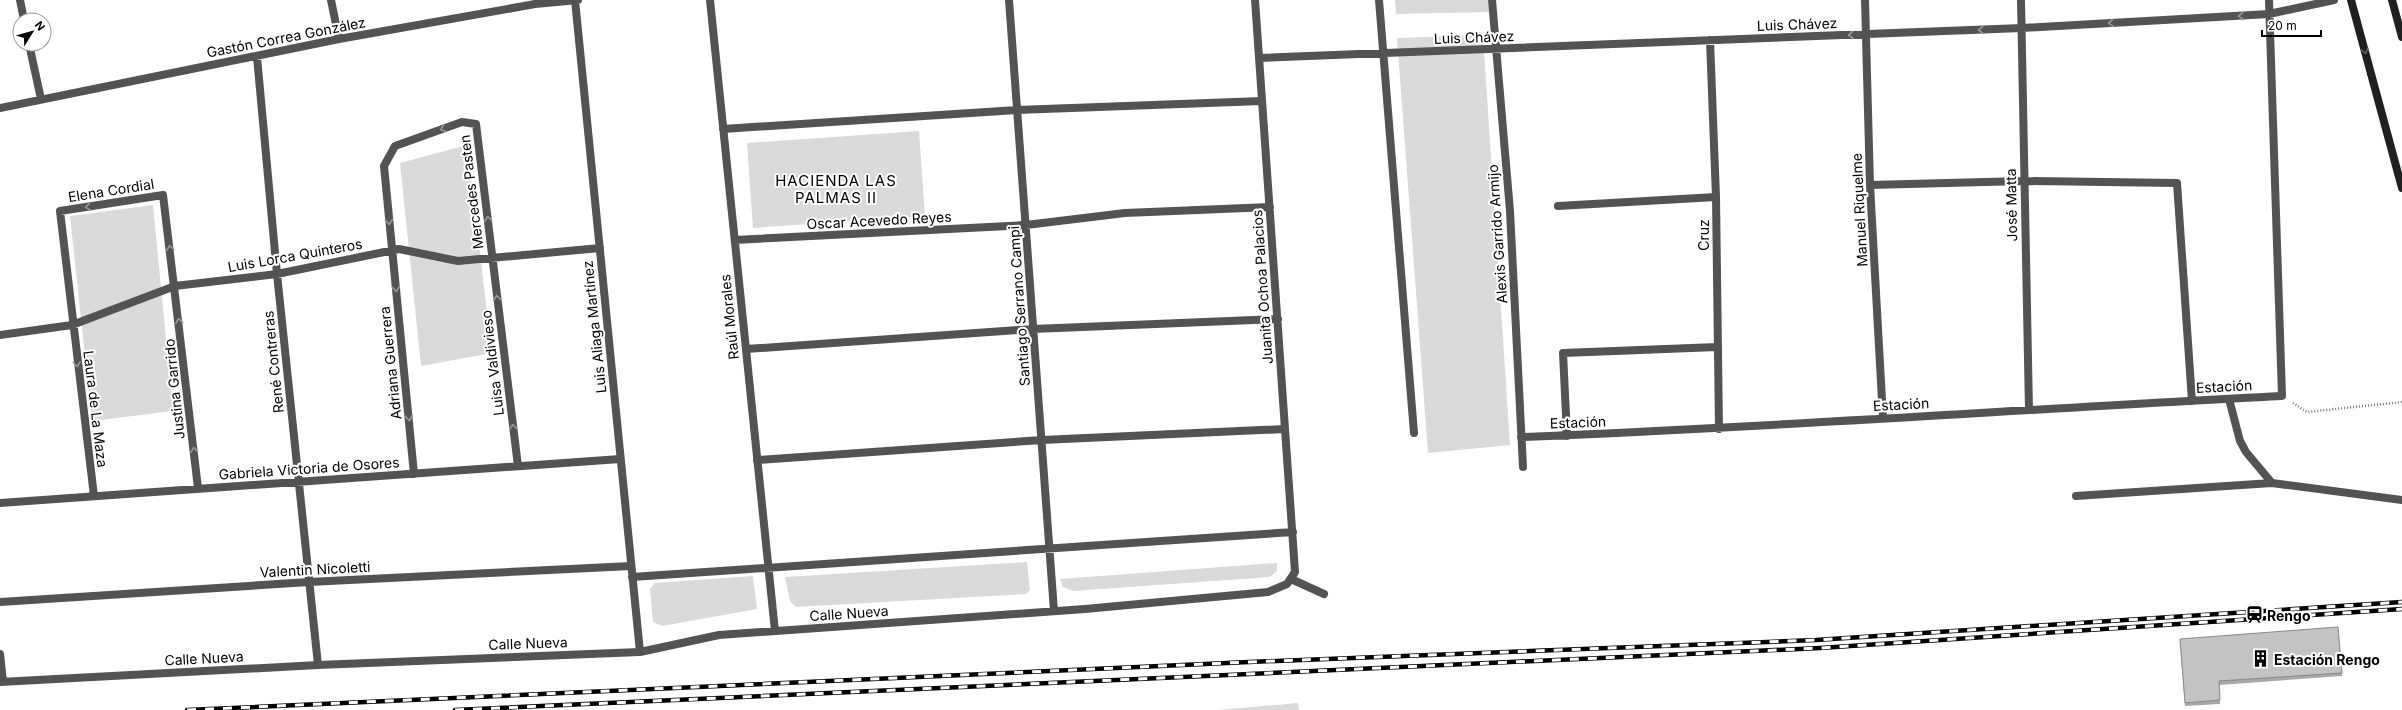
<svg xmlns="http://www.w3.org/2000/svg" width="2402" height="710" font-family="Inter,sans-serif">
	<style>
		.green { fill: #dadada }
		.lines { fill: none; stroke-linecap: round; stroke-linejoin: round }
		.path { stroke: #757575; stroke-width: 2.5; stroke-dasharray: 1 2; stroke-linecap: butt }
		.lane { stroke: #535353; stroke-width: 8 }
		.street { stroke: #535353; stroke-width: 8 }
		.secondary { stroke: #202020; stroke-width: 8 }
		.rail-casing { stroke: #000; stroke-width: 4.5 }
		.rail { stroke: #fff; stroke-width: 3; stroke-dasharray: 9; stroke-linecap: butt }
		.wall { fill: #a8a8a8 }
		.building { fill: #c3c3c3; stroke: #888 }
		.oneway { stroke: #989898 }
		.oneway2 { stroke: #636363 }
		.labels { text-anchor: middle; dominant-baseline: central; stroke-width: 4; stroke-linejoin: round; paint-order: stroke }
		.street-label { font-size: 14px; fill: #000; stroke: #fff }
		.poi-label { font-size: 14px; font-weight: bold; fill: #000; stroke: #fff; text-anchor: start }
		.neighbourhood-label { font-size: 15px; letter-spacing: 1px; fill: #000; stroke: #fff }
	</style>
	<rect width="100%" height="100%" fill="#fff"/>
	<path class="green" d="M1395,0h93l1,12 -93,2z
		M1483,35l27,410 -82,8 -31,-415z
		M919,131l6,85 -172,12 -6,-85z
		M467,145l25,208 -71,13 -21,-203z
		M153,205l20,206 -81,10 -22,-205z
		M1027,562l3,28 -4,4 -230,13 -6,-6 -5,-24z
		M1277,563v8l-7,6 -197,14 -10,-4 -3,-8z
		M753,576l4,33 -95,17 -9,-4 -3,-33 5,-6z
		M1298,703l1,7h-81z"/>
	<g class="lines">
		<path class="path" d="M2293,403l14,9 95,-10"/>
		<path class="lane" d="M2229,399l11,42 6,11 26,31
			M2076,496l196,-13 130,17"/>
		<path class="street" d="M20,0l4,20
			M331,0l8,39
			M575,0l65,652
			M710,0l65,631
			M1009,0l45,611
			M1379,0l35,433
			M1492,0l18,211 13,256
			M1865,0l5,185 13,233
			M2021,0l8,410
			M1710,40l6,157 3,232
			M29,44l12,55
			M257,57l20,217 41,391
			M1260,58l762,-30 247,-14 65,-14
			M0,108l339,-69 196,-35 43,-4
			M723,129l294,-19 245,-9
			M1870,185l154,-4 153,2 15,218
			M1558,206l158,-9
			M735,240l291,-15 99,-12 145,-6
			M0,335l72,-10 103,-39 102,-12 122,-25 59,12 142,-13
			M746,349l287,-20 245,-10
			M1567,436l-4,-83 154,-6
			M1521,437c254,-10 507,-28 761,-41l-13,-396
			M757,460l285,-20 243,-11
			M414,474l-30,-308 11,-20 67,-24 14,2 42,342
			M94,496l-34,-285 103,-16 35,293
			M0,503l620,-44
			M632,577l661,-45
			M1291,579l33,15
			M0,602l309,-20 322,-16
			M0,654l3,28
			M0,682l318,-17 322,-13 79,-17 366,-26 183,-17 19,-8 8,-12 -40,-572"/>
		<path class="secondary" d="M2351,0l51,188
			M2392,0l10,37"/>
		<defs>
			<path id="rail" d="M187,710l1062,-48 567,-22 586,-38
				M455,710l1365,-62 582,-39"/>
		</defs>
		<use href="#rail" class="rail-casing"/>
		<use href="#rail" class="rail"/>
	</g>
	<path class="wall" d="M2180,642l162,31v3l-123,9 1,19 -35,2z"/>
	<path class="building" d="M2338,627l4,46 -123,8 1,19 -35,3 -5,-64z"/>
	<defs><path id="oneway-chevron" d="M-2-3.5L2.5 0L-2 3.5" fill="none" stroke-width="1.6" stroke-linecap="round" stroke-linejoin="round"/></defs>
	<g class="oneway">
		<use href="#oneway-chevron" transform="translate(2241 16) rotate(177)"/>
		<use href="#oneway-chevron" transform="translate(2111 23) rotate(177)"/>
		<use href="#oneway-chevron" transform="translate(1981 30) rotate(178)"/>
		<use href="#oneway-chevron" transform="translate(1851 35) rotate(178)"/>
		<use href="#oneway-chevron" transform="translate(443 129) rotate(160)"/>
		<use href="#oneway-chevron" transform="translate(88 207) rotate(171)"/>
		<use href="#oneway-chevron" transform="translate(488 219) rotate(-97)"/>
		<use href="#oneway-chevron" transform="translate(389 222) rotate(84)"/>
		<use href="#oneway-chevron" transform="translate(170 248) rotate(-97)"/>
		<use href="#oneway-chevron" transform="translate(396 289) rotate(84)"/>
		<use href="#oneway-chevron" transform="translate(497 298) rotate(-97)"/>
		<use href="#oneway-chevron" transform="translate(179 321) rotate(-96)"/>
		<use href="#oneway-chevron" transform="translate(77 364) rotate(83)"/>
		<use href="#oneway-chevron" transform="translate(409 418) rotate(84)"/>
		<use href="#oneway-chevron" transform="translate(513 427) rotate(-97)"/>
		<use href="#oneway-chevron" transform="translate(194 450) rotate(-96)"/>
	</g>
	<use class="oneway2" href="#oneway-chevron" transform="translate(2365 51) rotate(75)"/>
	<defs>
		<symbol id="station-bare" viewBox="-9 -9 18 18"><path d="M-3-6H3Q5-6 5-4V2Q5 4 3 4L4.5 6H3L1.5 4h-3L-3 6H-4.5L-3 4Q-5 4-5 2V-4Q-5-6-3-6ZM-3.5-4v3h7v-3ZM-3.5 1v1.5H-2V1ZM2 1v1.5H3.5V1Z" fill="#000" stroke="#fff" stroke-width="2.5" paint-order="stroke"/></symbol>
		<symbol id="building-bare" viewBox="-9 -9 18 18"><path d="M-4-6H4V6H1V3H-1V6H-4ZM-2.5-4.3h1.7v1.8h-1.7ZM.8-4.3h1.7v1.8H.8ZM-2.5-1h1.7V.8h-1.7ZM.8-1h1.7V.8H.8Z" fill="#000" stroke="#fff" stroke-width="2.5" paint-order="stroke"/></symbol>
	</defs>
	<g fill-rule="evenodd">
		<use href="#station-bare" x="2242" y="602" width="25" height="25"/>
		<use href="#building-bare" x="2248" y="646" width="25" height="25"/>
	</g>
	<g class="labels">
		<g class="street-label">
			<text transform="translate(1797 24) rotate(-2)">Luis Chávez</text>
			<text transform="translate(286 37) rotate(-11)">Gastón Correa González</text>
			<text transform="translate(1474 37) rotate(-2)">Luis Chávez</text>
			<text transform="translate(111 190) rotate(-9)">Elena Cordial</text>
			<text transform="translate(471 192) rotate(-97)">Mercedes Pasten</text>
			<text transform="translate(2011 205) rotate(-91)">José Matta</text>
			<text transform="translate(1859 210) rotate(-93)">Manuel Riquelme</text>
			<text transform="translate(879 220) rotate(-3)">Oscar Acevedo Reyes</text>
			<text transform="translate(1497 234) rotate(-94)">Alexis Garrido Armijo</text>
			<text transform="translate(1703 235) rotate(-90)">Cruz</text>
			<text transform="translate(295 255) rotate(-10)">Luis Lorca Quinteros</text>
			<text transform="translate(1262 287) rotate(-94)">Juanita Ochoa Palacios</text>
			<text transform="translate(1019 306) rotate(-94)">Santiago Serrano Campi</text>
			<text transform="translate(729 317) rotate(-96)">Raúl Morales</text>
			<text transform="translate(594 327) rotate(-96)">Luis Aliaga Martínez</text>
			<text transform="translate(273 362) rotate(-96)">René Contreras</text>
			<text transform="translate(390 363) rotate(-96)">Adriana Guerrera</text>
			<text transform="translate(492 363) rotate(-97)">Luisa Valdivieso</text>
			<text transform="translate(2224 386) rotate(-3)">Estación</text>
			<text transform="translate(174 389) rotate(-96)">Justina Garrido</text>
			<text transform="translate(1901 404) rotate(-3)">Estación</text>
			<text transform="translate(96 409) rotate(83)">Laura de La Maza</text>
			<text transform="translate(1578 422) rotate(-2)">Estación</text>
			<text transform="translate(309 468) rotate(-4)">Gabriela Victoria de Osores</text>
			<text transform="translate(315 569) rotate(-3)">Valentin Nicoletti</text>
			<text transform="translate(849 613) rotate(-4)">Calle Nueva</text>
			<text transform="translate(528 643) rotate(-2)">Calle Nueva</text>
			<text transform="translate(204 658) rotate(-3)">Calle Nueva</text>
		</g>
		<g class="poi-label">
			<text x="2267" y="615">Rengo</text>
			<text x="2274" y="659">Estación Rengo</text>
		</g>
		<g class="neighbourhood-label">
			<text x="836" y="180">HACIENDA LAS<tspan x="836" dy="17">PALMAS II</tspan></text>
		</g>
	</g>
	<g transform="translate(32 32) rotate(53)"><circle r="19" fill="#ffffff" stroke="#999999"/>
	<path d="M0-3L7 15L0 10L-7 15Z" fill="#000000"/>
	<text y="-6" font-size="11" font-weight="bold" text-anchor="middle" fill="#000000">N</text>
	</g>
	<path d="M2262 30v6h59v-6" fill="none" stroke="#000000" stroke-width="2"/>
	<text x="2268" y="30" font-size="12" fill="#000000" stroke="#ffffff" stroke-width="3" paint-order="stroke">20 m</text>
</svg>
